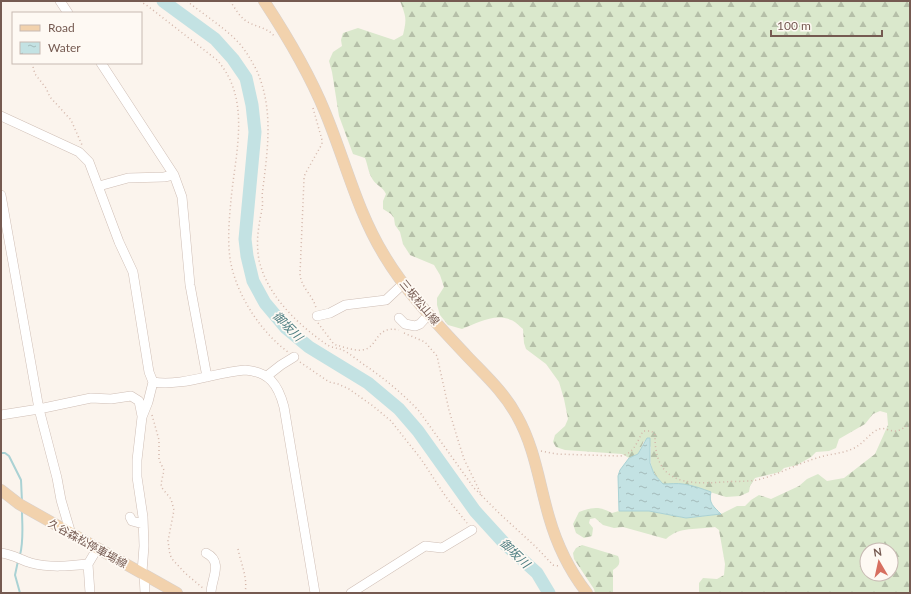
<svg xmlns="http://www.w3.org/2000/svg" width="911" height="594" font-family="Lato,'Noto Sans JP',sans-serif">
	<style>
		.forest { fill: url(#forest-firs); fill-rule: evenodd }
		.water { fill: url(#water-ripples); stroke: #aad2d4 }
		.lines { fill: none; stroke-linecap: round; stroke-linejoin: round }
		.stream { stroke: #aad2d4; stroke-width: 2 }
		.river { stroke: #c3e2e3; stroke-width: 13 }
		.minor-casing { stroke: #cfbeb5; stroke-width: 10 }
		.major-casing { stroke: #d8d1ce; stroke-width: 12 }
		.path { stroke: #d3b6aa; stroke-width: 1.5; stroke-dasharray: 1 3; stroke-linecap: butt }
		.minor { stroke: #fff; stroke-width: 9 }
		.major { stroke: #f2d2ad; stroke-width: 11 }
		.labels { text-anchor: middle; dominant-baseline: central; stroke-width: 3.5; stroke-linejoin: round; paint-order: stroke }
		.street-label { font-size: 11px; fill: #755a51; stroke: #fef9f3 }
		.water-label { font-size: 12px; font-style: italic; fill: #497b7f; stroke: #fef9f3 }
	</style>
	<defs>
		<pattern id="forest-firs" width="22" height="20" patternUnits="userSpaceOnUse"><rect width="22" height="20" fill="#dae8cc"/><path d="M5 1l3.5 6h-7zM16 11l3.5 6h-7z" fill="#b5bfa8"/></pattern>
		<pattern id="water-ripples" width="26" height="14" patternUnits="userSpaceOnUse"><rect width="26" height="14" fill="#c3e2e3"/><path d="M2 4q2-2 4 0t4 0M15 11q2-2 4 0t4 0" fill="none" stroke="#a3baba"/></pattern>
	</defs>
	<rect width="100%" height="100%" fill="#fbf4ed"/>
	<path class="forest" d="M400,1h510v592h-211v-10l4,-5 14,1 7,-4 1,-11 -6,-34 -4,-3c-18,3 -35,-1 -49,12l-43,-12 -9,1 -11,-3 -8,-7 -5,1 -1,4 4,5 -1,8 -8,2 -8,-5 -3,-9 6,-12c14,-5 20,-6 33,1l7,-2h30l37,7 35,-4 16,-8h8l6,-6 8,-5 12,4 28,-13 8,-7 11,-5 9,7 17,-3 31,-24 13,-29 -1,-12 -7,-2 -7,3 -8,10 -26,15 -3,9 -7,3 -13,1 -5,5 -14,8 -13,3 -4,4 -25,6 -5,8 -1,6 -9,4 -14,1 -42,-13h-21c-13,-14 -13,-18 -12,-37l-7,-6 -6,13 -9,4 -7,-4 -57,-4 -9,-3 -3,-5 2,-7 10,-9 3,-7 -4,-20 -5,-17 -13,-18 -20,-15 -2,-6 -1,-14c-4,-3 -8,-8 -12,-9 -17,-7 -33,3 -49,9l-14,-4 -8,-10 -3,-10v-7l7,-11 -4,-12 -6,-10 -24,-10 -7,-11 -3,-12 -5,-7 -1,-7 -3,-4 -8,-5v-8l3,-7c-4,-8 -9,-8 -13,-14 -5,-7 -5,-15 -8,-22l-12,-4 -14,-38 -7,-44 -3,-11 4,-9 9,-6 -1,-6 2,-7 15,-5 36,12 9,-5c4,-17 3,-18 -3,-34zM867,550h24v24h-24z
		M582,545l36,11c3,7 1,10 -5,14v23h-18l-1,-4 -20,-30 -1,-6 3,-5z"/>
	<path class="water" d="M647,438h3v25l4,11 9,10c7,0 14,-1 20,0 9,1 20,5 28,8 -3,11 3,15 10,22l-35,4 -37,-7h-30l-1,-35 2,-6 9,-12 9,-4z"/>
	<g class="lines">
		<path class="stream" d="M1,453h4l4,3 12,24 1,22
			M20,555c4,-15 2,-30 2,-45
			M18,561l-3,14 5,18"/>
		<path class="river" d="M163,1l52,38 18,20 13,19 6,27 3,27 -10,107 2,17 6,25 12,22 21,25 23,19 59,36 31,26 19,22 57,80 31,34 31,28 12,20"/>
		<defs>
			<path id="minor" d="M60,1l8,12
				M101,63l73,112
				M1,116l78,36 10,10 30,80 14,30 16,100 4,10 -5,20 -6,15 -5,43v17l6,40 1,29 -2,26 2,2 1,19
				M99,186l29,-8 36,-1 10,-2 8,22 8,88 17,92
				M1,195l38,214 18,69 4,22 10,34
				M317,316l13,-3 15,-8 41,-5 18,-17
				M399,318l6,6 10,2 5,-2 9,-10
				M267,376l14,-11 13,-8
				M153,382c28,5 63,-10 92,-12 24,2 33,14 39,37l31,186
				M1,415l38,-6 52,-11 20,1 20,-3 8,5 3,15
				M130,517l2,4 11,3
				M1,553c11,1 20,7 30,10 19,5 38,3 57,1l9,-15
				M206,553c18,9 5,26 5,40
				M88,564l2,29
				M351,593l74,-47 17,2 30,-18"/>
			<path id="major" d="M264,1c23,35 45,72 61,111 20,48 32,99 59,143 22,37 53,69 83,101 18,19 37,36 50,60 18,32 22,67 32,101 8,28 20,53 38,76
				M1,490l18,14 158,89"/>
		</defs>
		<use href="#minor" class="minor-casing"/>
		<use href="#major" class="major-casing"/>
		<path class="path" d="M140,1l9,6 68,53c35,39 18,94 14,140 -2,21 -4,44 0,64 7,33 30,68 57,88
			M187,1c17,14 37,26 52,42 7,8 12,17 17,26 19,41 11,84 6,127 2,12 -2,19 -3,30 -2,11 -2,23 0,34 8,35 38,64 67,84 4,3 9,4 14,5 9,3 18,12 26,17 19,13 37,28 53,45l55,77 7,7
			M230,1c5,7 9,15 16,20 9,6 21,6 28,15
			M32,63l3,11 11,14 4,9 21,23 11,25
			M313,108l9,32v4l-17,30 -1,5 -4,95c1,14 13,21 16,34
			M318,323l15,20 3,2c8,2 18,6 26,5 17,-2 12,-25 37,-20
			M404,333l21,9 12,14 12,54 8,27 7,22 18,37 18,18 36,33 17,18 6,1
			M300,362l29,20 9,2 11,5 24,17 18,15 30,38 25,38 21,26
			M152,415l7,25v20l5,10 -3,14 1,4 9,11 3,11 -6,31 2,14 3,5 12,13 19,16
			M541,451l15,3 64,2c14,-2 17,-14 23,-25h8l4,3c-1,48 28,51 68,48 11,-1 23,0 34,-2 21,-5 39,-16 60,-22 11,-4 24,-4 35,-9 11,-4 17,-16 27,-20 6,-2 11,3 18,2 4,-1 9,-5 13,-7
			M238,549c3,15 10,29 7,44"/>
		<use href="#minor" class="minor"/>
		<use href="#major" class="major"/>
	</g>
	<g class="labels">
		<g class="street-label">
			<text transform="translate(420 302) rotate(50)">三坂松山線</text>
			<text transform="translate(88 543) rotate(29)">久谷森松停車場線</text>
		</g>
		<g class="water-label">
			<text transform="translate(288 326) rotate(45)">御坂川</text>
			<text transform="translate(515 553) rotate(44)">御坂川</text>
		</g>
	</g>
	<rect width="911" height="594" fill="none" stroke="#755a51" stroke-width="4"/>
	<rect x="12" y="12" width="130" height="52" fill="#fef9f3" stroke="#c7b9b2"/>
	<rect x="20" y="25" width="20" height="6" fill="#f2d2ad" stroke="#c7b9b2"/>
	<text x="48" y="32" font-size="12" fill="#755a51">Road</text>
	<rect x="20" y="42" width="20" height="12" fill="url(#water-ripples)" stroke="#c7b9b2"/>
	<text x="48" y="52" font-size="12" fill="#755a51">Water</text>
	<g transform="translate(879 562) rotate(351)"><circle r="19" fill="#fef9f3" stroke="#c7b9b2"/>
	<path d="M0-3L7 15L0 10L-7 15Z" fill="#d76f60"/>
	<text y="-6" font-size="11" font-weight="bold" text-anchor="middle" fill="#755a51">N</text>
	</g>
	<path d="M771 30v6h111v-6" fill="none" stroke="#755a51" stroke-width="2"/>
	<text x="777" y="30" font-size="12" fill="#755a51" stroke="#fef9f3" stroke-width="3" paint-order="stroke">100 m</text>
</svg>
